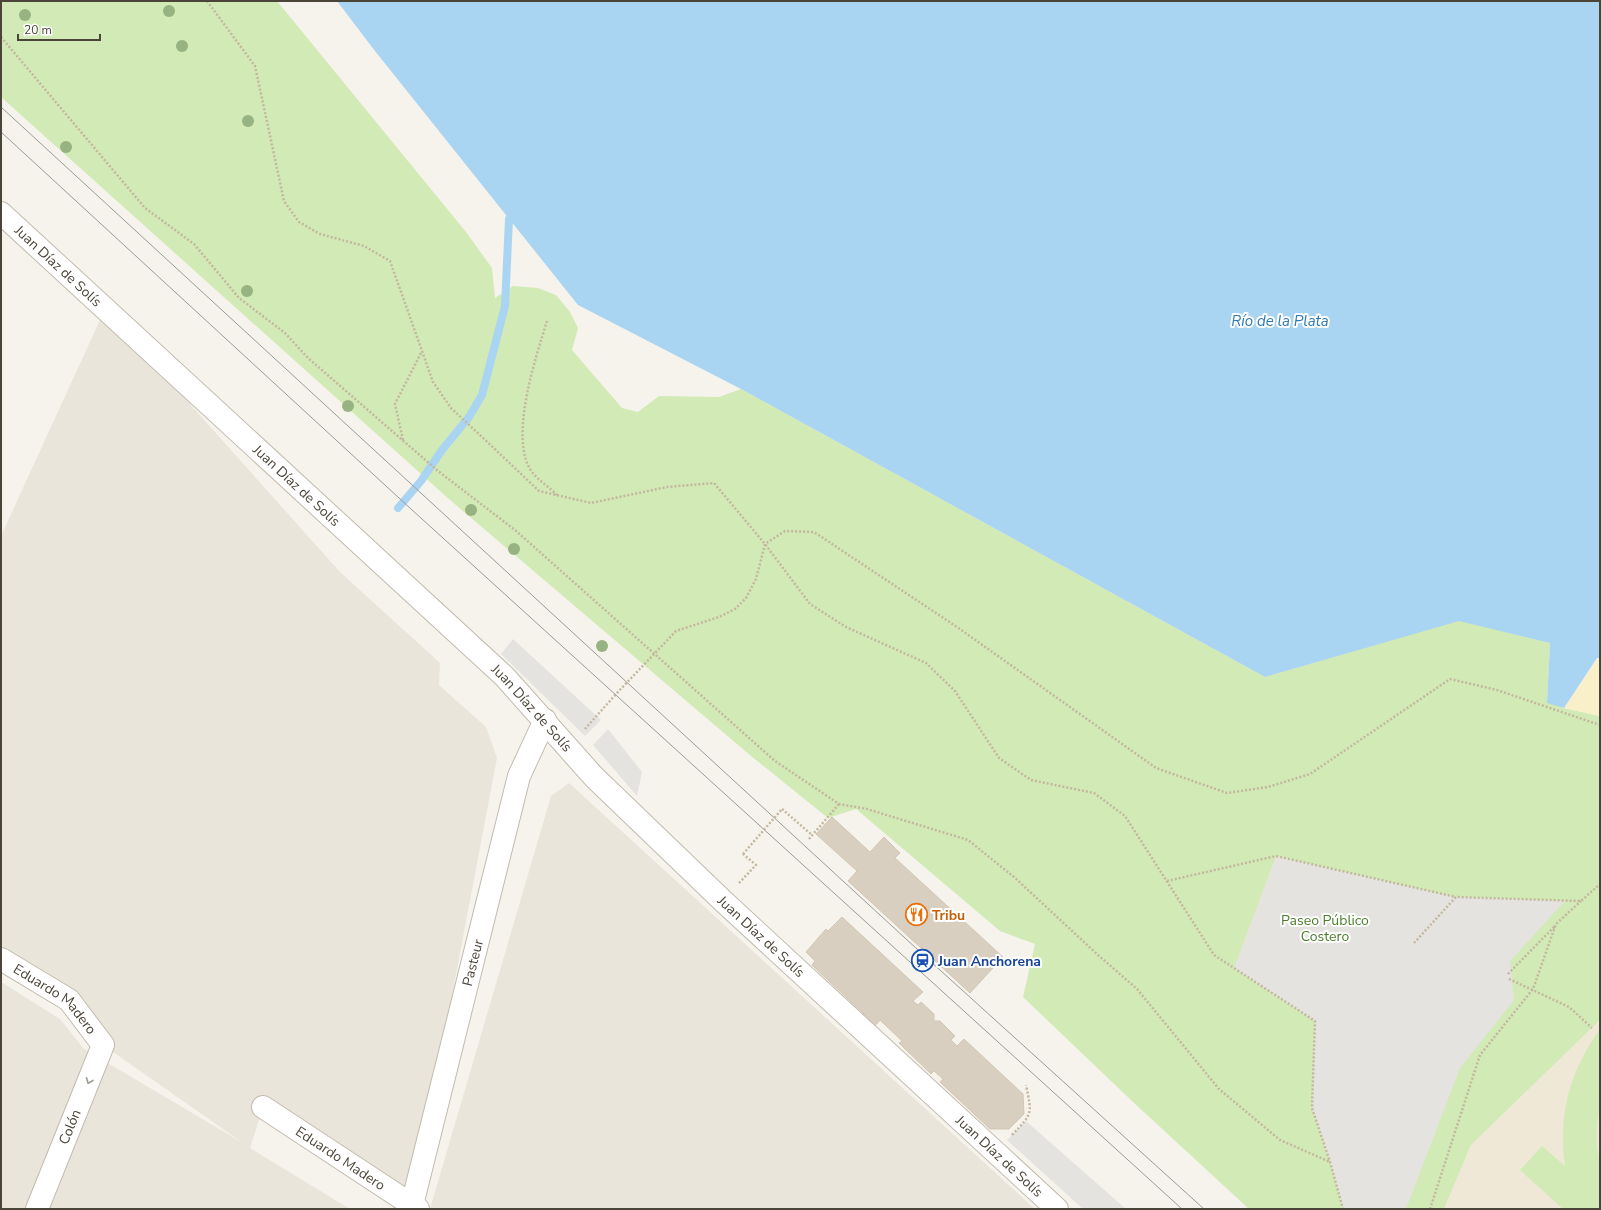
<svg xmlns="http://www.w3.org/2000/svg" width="1601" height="1210" font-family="'Nunito Sans',sans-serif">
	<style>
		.residential { fill: #eae5da }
		.education { fill: #efe8d6 }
		.green { fill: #d2eab5 }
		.sand { fill: #f9efc9 }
		.parking { fill: #e5e3e0 }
		.water { fill: #a9d4f2 }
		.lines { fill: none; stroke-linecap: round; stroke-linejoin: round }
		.stream { stroke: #a9d4f2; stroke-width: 8 }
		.building { fill: #d8cfc1; stroke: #d3c7b4 }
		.street-casing { stroke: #c2bbae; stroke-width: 24 }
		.path { stroke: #c4b79f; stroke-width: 2.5; stroke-dasharray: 2 2; stroke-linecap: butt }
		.street { stroke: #fff; stroke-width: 22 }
		.tram { stroke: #9a9a9a; stroke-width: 1 }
		.path-bridge { stroke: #c4b79f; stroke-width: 2.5; stroke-dasharray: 2 2; stroke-linecap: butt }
		.tree { fill: #97b381 }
		.oneway { stroke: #9c9892 }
		.labels { text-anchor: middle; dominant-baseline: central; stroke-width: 4; stroke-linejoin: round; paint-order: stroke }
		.street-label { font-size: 14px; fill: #4b4439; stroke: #fff }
		.food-label { font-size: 14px; font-weight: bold; fill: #c56008; stroke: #fff; text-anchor: start }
		.park-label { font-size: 14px; fill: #4a7f2a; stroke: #fff }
		.transit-label { font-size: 14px; font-weight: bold; fill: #164399; stroke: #fff; text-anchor: start }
		.water-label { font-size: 15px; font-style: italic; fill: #2e7ab2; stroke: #fff }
	</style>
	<rect width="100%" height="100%" fill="#f6f3ec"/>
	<path class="residential" d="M105,309l235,263 100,91 -1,22 47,42 11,31 -85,448 -149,-99 -13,41 100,61h-349v-227l59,37 24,30 159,94 -140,-98 -34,-45 -68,-41v-423z
		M569,783l466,426h-605l121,-413z"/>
	<path class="education" d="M1600,1020v189h-156l27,-64z"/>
	<path class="green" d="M1,1h276l189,231 26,36 3,30 18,-12 25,2 18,7 14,17 8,16 -6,22 50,58 16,4 21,-16 60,1 22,-8 524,288 194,-57 91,23 -3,59 17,6 36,8v304l-129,125 -27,64h-195l-116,-107 -110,-105 12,-53 -35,-13 -144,-122 -28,9 -77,-62 -301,-256 -449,-403z
		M1600,1029v75l-3,21v23l3,14v47h-37l-43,-39 22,-24 23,20c-7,-52 5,-95 35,-137z"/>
	<path class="sand" d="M1598,658h2v58l-36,-8z"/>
	<path class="parking" d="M513,639l88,81 -16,16 -84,-82z
		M608,729l34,43 -5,24 -44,-51z
		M1276,856l180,41 109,4 -55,60 4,39 -54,68 -54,141h-63l-13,-47 -18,-54 3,-87 -81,-53z
		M1026,1121l100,88h-43l-76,-69z"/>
	<path class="water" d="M337,1h1263v657h-3l-33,50 -17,-5 3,-60 -91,-22 -194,56 -524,-288 -163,-84 -203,-254z"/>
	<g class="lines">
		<path class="stream" d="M398,508l23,-27 21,-31 27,-33 13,-22 23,-89 4,-87 5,-10"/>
	</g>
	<path class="building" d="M832,817l38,35 14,-15 16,16 -5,5 108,99 -33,36 -122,-112 9,-10 -41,-37z
		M842,917l81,75 -10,9 5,4 3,-3 13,12v7h6l15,15 -4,4 6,6 7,-7 59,55 1,20 -15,15h-19l-50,-47 3,-3 -9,-8 -3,3 -32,-31 3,-2 -22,-21 -8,9 -12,-11 4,-4 -52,-49 3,-4 -9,-9 20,-23 2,2z"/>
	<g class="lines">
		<defs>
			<g id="street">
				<path id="s1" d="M1,213l504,464 89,100 129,124 334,308"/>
				<path id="s2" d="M1,959l68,41 34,45 -66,164"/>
				<path id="s3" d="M263,1107l155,102"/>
				<path id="s4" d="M411,1209l108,-433 26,-56"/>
			</g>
		</defs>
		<use href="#street" class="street-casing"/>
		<path class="path" d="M207,1l48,65 29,135 15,21 21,12 44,12 26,15 43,121 18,26 30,28 58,55 52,12 76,-16 47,-4 51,61 45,60 36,23 80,36 29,28 44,67 32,22 63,13 31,23 89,139 101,66 -3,87 18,54 13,47
			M1,37l144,171 49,36 45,54 46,35 23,25 130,113 77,59 260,231 64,43 28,5 101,31 46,37 84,78 39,34 82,100 61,51 50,22
			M547,321c-11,36 -39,118 -15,151 6,8 17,15 25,23
			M403,440l-8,-36 27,-53
			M585,729l31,-35 60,-63 43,-14 16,-8 11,-11 10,-19 9,-35 20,-13 29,1 143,95 199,141 71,25 41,-6 42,-13 140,-95 47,11 103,35
			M782,809l30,26
			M809,839l30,-35
			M1167,881l109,-25 180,41
			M739,883l17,-18 -13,-11
			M1414,943l42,-46 125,4 19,-17
			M1508,974l47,-48
			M1509,979l60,28 23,21
			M1012,1135c21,-22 20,-21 14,-50
			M1430,1209l50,-154 53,-66 23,-65 25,-23"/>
		<use href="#street" class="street"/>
		<path class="tram" d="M1,107l929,854 274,248
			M1,132l410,377 771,700"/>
		<path class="path-bridge" d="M743,854l39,-45"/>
	</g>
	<g class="tree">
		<circle cx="169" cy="11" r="6"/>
		<circle cx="25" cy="15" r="6"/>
		<circle cx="182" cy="46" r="6"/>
		<circle cx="248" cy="121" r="6"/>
		<circle cx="66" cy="147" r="6"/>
		<circle cx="247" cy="291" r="6"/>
		<circle cx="348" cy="406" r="6"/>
		<circle cx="471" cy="510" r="6"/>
		<circle cx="514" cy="549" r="6"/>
		<circle cx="602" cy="646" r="6"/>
	</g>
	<defs><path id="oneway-chevron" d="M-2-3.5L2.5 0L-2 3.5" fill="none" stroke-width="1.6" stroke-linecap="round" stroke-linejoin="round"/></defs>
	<use class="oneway" href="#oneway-chevron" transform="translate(89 1081) rotate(112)"/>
	<defs>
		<symbol id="restaurant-ring" viewBox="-11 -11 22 22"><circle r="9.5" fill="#fff" stroke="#e8710a" stroke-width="1.5"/><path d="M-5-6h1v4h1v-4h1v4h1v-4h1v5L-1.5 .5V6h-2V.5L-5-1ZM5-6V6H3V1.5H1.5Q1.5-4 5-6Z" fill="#e8710a"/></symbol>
		<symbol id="station-ring" viewBox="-11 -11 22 22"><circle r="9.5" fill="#fff" stroke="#1a4fb4" stroke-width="1.5"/><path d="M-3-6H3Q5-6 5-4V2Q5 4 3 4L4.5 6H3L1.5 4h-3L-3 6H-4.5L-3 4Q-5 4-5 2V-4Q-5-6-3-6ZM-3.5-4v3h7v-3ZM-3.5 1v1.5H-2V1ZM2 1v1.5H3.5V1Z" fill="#1a4fb4"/></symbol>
	</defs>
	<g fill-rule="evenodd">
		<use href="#restaurant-ring" x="904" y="902" width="25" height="25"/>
		<use href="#station-ring" x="910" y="948" width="25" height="25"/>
	</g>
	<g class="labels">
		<g class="street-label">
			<text stroke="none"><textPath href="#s1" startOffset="78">Juan Díaz de Solís</textPath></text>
			<text stroke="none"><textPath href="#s1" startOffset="402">Juan Díaz de Solís</textPath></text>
			<text stroke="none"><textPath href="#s1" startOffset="726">Juan Díaz de Solís</textPath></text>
			<text stroke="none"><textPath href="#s1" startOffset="1050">Juan Díaz de Solís</textPath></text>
			<text stroke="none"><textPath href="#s4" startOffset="254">Pasteur</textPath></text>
			<text stroke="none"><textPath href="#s2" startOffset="68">Eduardo Madero</textPath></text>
			<text transform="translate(70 1127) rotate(-68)">Colón</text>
			<text stroke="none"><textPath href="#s1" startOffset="1374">Juan Díaz de Solís</textPath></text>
			<text stroke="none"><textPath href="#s3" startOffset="93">Eduardo Madero</textPath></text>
		</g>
		<g class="food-label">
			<text x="932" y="915">Tribu</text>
		</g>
		<g class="park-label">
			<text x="1325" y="920">Paseo Público<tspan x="1325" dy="16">Costero</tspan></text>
		</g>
		<g class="transit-label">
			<text x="938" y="961">Juan Anchorena</text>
		</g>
		<g class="water-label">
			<text x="1280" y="321">Río de la Plata</text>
		</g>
	</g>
	<rect width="1601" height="1210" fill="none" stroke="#4b4439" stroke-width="4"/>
	<path d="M18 34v6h82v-6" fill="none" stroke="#4b4439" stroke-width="2"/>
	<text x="24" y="34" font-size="12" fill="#4b4439" stroke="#ffffff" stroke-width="3" paint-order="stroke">20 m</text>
</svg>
